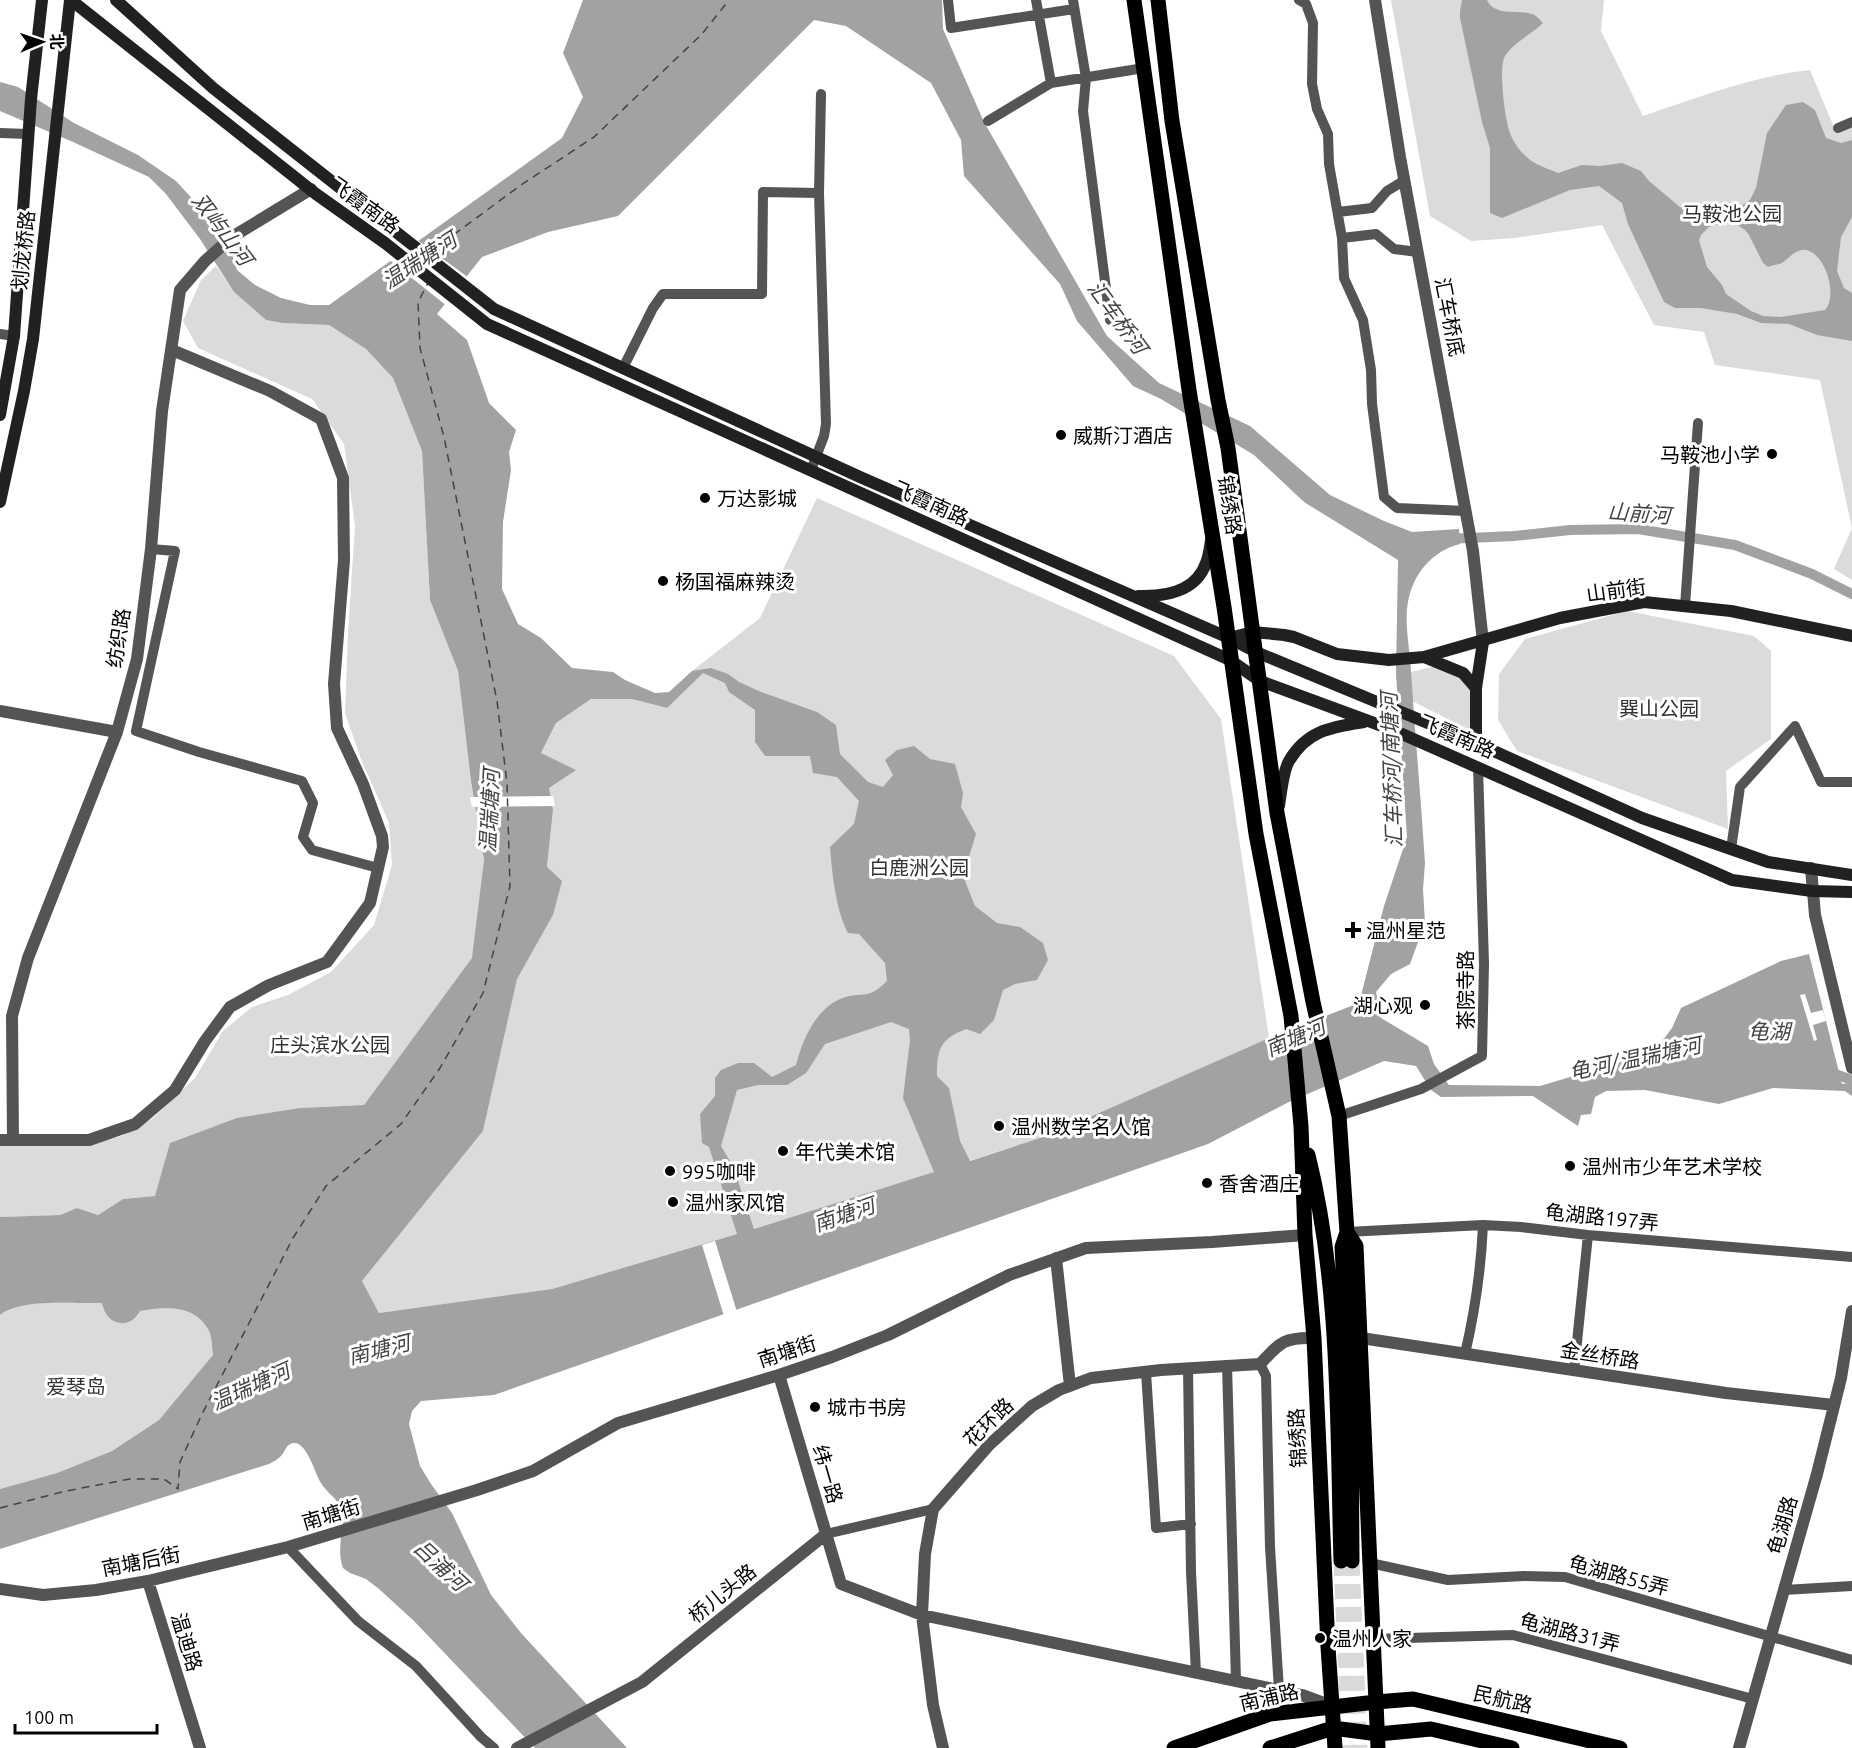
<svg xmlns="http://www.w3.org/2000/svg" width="1852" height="1748" font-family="Ubuntu,'Noto Sans SC',sans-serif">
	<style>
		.green { fill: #dbdbdb }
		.water { fill: #a2a2a2; fill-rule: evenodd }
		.pier { fill: #fff }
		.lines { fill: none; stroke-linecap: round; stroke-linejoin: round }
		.canal { stroke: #a2a2a2; stroke-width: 10 }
		.ferry { stroke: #434343; stroke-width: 1.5; stroke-dasharray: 8 6; stroke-linecap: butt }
		.primary-tunnel { stroke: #d9d9d9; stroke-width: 15; stroke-dasharray: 15 8; stroke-linecap: butt }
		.minor { stroke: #545454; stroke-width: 10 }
		.tertiary { stroke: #545454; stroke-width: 12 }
		.secondary { stroke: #212121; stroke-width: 12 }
		.primary { stroke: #000; stroke-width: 15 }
		.poi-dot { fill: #000; stroke: #fff; stroke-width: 2 }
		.labels { text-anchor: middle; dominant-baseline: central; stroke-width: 6; stroke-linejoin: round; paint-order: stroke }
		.street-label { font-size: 20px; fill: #000; stroke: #fff }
		.park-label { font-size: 20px; fill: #323232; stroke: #fff }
		.poi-label { font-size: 20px; fill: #000; stroke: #fff; text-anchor: start }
		.water-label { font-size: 21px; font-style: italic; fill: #434343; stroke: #fff }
	</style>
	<rect width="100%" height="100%" fill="#fff"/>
	<path class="green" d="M1391,0h213l-3,31 42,85c54,-18 110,-40 167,-46l26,62 16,-6v402l-32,-148 -105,-15 -11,-33 -50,-7 -52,-100 -87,13 -44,3 -41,-25z
		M216,266l18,26 32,28 16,3 47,2 37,24 27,29 29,73 8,149 28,71 13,110 13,79 -11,98 -109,147 -64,3 -145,88 -32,3 -25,16 -21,-7 -17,7 -60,2v-71l91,-2 31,-8 31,-18 42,-40 28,-47 29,-24 36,-12 43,-23 43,-47 18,-60 -3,-42 -28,-64 -16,-46 3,-80 7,-107 -11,-82 -32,-45 -114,-51 -15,-27 18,-41z
		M817,498l357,158 47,63 48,319 -220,97 -225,73 -272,81 -173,24 -17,-32 121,-150 34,-153 36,-63 -6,-48 6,-57 -12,-57 15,-30 35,-24h41l35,9 25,-37 68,-53z
		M1852,528v52l-18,-11z
		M1627,611l127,25 17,15v88l-45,32 2,58 -211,-78 -19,-31 1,-46 26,-35z
		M1440,665l31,20 2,41 -3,4 -58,-29 -1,-29z
		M103,1303v6l34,7 3,-5c25,-5 56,-6 69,20 3,7 3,17 4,25l-54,64 -47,31 -55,22 -57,16v-174c21,-17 76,-11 103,-12z"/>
	<path class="water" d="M583,0h359l1,29 41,93 123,214 52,47 91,43 80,69 54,26 28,11 47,-3 1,15c-28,7 -47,30 -52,58 -4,20 2,48 3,69 4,64 10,128 14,192l-2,26 2,34 -15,41 -19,10 -15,18 5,26 47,28 6,18 15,21 91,1 114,-34 18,-24 9,-20 100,-47 28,-7 33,130 10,-2v14l-7,-5 -72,-3 -54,16 -74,-14 -39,1 -11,6 -4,17 -10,1 -3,11 -45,-30 -92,1 -10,-7 -15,-24 -32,-5 -95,41 -81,42 -714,251 -73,6 -9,10 -3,13 11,42 11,18 21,29 39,82 30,38 106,115h-92l-121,-127 -35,-32 -13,-10 -16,-6 -7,-5c-8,-21 4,-46 -2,-60 -4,-10 -15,-16 -20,-25 -6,-9 -14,-42 -28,-40 -7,1 -8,9 -12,13 -3,3 -8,6 -12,8l-269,85v-60l57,-16 55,-22 47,-31 54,-65c-1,-7 -1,-17 -4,-24 -13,-26 -43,-25 -69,-20 -11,20 -34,14 -38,-8 -27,1 -81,-5 -102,12v-98l60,-2 17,-7 21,7 25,-16 32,-3 15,-53 67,-25 63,-10 64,-3 108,-147 12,-98 -13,-79 -13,-110 -28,-71 -8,-149 -29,-73 -27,-29 -37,-24 -47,-2 -16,-3 -32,-28 -34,-53 -34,-45 -17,-17 -76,-35 -73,-31v-29l18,5 56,36 64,32 38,26 34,37 22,36 5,16 18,15 26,13 29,7h19l233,-167 21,-41 -20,-44zM814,20l32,6 85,57 30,57 3,36 96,108 17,37 56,65 28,13 93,56 50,47 94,58 -2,114 11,163 -23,69 -25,97 -90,35 -220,97 -79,26 -10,-20 -11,-53 -12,-12c0,-27 3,-37 29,-47l14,5 14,-14 9,-30 12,-6 22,-4 11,-20 -5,-17 -23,-16 -23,-4 -22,-17 -12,-30 13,-42 -15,-27 2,-14 -8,-29 -25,-5 -16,-13 -17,4 -12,10 8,15 -10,12 -15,-5 -28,-28 -4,-29 -19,-13 -56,-20 -22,-10 -11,-8 -17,-6 -19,3 -23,21 -14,1 -30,-13 -12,-8 -41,-4 -31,-30 -23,-14 -16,-35 1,-67 8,-52 -2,-18 7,-22 -27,-27 -22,-63 -30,-26 45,-57 66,-25 70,-16zM703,673l22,10 4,9 26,18v32l10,14h45l3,17 24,4 22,24 -5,23 -24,23c2,26 6,64 18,86l11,1 26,29 2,18c-21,21 -25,9 -47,18 -25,11 -38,42 -44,66l-24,12 -18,-14h-16l-17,7 -6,8v18l-15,18 2,29 7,4 28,87 -185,55 -173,24 -17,-32 121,-150 34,-152 36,-64 9,-34 -15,-14 6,-57 -4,-22 27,-18 -35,-17 15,-30 35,-24h41l35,9zM891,1022l18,7 1,11 -7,58 31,74 -180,57 -21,-63 -12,-20 16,-56 21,-5h29l19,-12 19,-29z
		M1462,0h25c8,17 30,9 45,14 4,1 8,6 11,9 -12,12 -28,18 -38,33 -7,10 0,65 5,77 3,9 11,20 19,26 7,6 20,10 29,14l24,-8 18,1 22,-3 19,8 8,10 31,26 19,6h14l27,-6 10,-7 6,-12 11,-55 19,-28 17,-3 12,8 11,28 15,5 11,-3v77l-11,20 -4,34 7,17 8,5v48l-35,-6 -28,-11 -28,-1 -24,-9 -36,-6h-26l-11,-6 -36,-78 -6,-21 -23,-17 -29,4 -68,28 -12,-5v-65l-8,-26 -22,-104v-7zM1735,223l10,7 4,5 14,28 5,4c4,-2 10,-2 14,-4 7,-5 15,-15 24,-13 20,4 32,46 19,60l-44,7 -18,-1 -12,-5 -25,-17 -4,-9 -15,-18 -8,-27 2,-5 8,-8 6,-2z"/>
	<path class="pier" d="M416,239l53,39 -22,28 -59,-47z
		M553,796l2,10 -83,1 -2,-10z
		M1805,994l6,19 12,-3 3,11 -13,4 4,15 -3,1 -14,-46z
		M715,1241l22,71 -13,4 -22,-71z"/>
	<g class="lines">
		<path class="canal" d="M1445,539l69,-3 56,-6 68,-1 97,16 77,29 40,20
			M1827,1071l25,9"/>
		<path class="ferry" d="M441,260l15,-27 65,-48 73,-48 108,-103 27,-34
			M0,1508l66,-17 64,-12h34l14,10 2,-27 22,-48 91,-176 33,-52 75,-62 39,-56 43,-75 27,-107 -3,-103 -10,-82 -53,-264 -24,-89 -2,-46 10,-19"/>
		<path class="primary-tunnel" d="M1341,1561l8,187
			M1352,1561l8,187"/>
		<path class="minor" d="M948,0l3,28 123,-19
			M1036,0l15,83
			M1073,0l13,78 -3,33 27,209
			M1299,0l7,4 7,19 -1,61 5,25 11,25 1,30 13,74 2,40 19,42 8,50 1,34 12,93 13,11 69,3
			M988,121l63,-38 93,-15
			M1838,128l14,-6
			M0,133l28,1
			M1338,212l34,-4 15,-17 18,-11
			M1342,238l34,-4 18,15 24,3
			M0,334l14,2
			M623,368l30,-60 10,-14h99l1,-102 56,1
			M811,470l13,-34 2,-12 -7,-231 2,-99
			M151,549l24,2 -39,180 63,21 103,29 11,22 -10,34 9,13 66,18
			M1685,606l13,-183
			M1731,849l9,-62 55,-61 26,56h31
			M1339,1116l82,-27 61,-33 2,-92 -6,-197
			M1347,1232l136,-7 38,2 67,8 264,22
			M1465,1354c10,-43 16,-84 18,-129
			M1260,1364l6,12 4,171 9,143
			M1227,1365l9,316
			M1188,1368l3,204 5,101
			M1574,1371l14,-136
			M1146,1372l10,156 35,-4
			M826,1534l107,-25
			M288,1547l70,74 58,45 65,71 13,11
			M1370,1563l78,17 76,-4 41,1 287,83
			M1784,1590l68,-4
			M1373,1639l140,-4 240,64"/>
		<path class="tertiary" d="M1375,0l25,157 73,394 10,91
			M0,711l117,21
			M1811,868l4,47 37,153
			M0,1140h89l46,-16 40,-34 30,-49 25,-34 39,-22 58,-23 43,-59 13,-56 -1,-11 -19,-52 -26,-56 -3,-44 10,-124 -1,-82 -22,-59 -51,-28 -98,-41
			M13,1140l-1,-124 16,-58 89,-226 20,-73 14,-110 11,-138 18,-121 25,-29 27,-24 79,-48
			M1056,1258l14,128
			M1361,1338l365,55 108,12
			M779,1375l62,209 81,31 380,80 30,11
			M148,1581l52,167
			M0,1589l43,6 53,-5 52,-9 140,-34 189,-57 56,-19 85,-48 161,-48 53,-18 56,-22 121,-60 77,-27 126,-6 93,-7
			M517,1748l125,-66 184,-148
			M943,1748l-10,-43 -11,-90 3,-61 8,-45 56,-64 43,-39 27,-16 32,-12 70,-8 99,-6c20,-21 23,-27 54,-26
			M1739,1748l78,-274 24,-96 11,-67"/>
		<path class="secondary" d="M71,0l245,194 69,49 102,81 743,336 30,21 133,49 339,150 80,11 40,1
			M116,0l97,88 281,221 366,168 369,161 27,14 220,91 166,75 126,44 84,13
			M0,415l14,-79 17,-237 11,-99
			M0,502l24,-111 9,-52 37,-339
			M1138,596c26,1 58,-4 68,-33 3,-7 4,-16 5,-23
			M1229,638l24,-6 31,3 10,2 43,17 52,6 35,-3 136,-39 84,-16 87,9 121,25
			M1424,657l39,16 13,15
			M1476,743v-55l7,-46
			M1279,806c2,-12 4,-35 10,-45 18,-31 43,-34 75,-39"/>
		<path class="primary" d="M1134,0l55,390 35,217 32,227 35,182 10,110 4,109 9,103 14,309 7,101
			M1158,0l14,121 46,279 10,48 49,365 36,189 26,114 8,116 9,14 22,502
			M1308,1155c33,133 29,271 33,406
			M1347,1232l-5,15 9,161 1,153
			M1174,1748l96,-34 106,-12 37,-3 207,49
			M1270,1748l63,-20 45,6 53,-5 81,19"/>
	</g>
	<g class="poi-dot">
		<circle cx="1061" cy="435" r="6"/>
		<circle cx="1772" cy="454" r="6"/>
		<circle cx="705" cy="498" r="6"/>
		<circle cx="663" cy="581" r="6"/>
		<path d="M1350 921h6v6h6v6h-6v6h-6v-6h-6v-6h6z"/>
		<circle cx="1425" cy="1005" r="6"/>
		<circle cx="999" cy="1126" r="6"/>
		<circle cx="783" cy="1151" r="6"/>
		<circle cx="1570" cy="1166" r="6"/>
		<circle cx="670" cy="1171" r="6"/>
		<circle cx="1207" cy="1183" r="6"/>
		<circle cx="673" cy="1202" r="6"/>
		<circle cx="815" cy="1407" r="6"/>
		<circle cx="1320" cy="1638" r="6"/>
	</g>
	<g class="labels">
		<g class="street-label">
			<text transform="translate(365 205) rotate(36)">飞霞南路</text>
			<text transform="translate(23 250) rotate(-84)">划龙桥路</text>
			<text transform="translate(1450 317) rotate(79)">汇车桥底</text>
			<text transform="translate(931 503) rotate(24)">飞霞南路</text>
			<text transform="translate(1230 505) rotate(81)">锦绣路</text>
			<text transform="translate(1616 590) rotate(-8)">山前街</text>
			<text transform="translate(118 638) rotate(-81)">纺织路</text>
			<text transform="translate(1457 736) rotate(23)">飞霞南路</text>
			<text transform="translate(1465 990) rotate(-90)">茶院寺路</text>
			<text transform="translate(1602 1217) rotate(6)">龟湖路197弄</text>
			<text transform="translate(787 1351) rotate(-18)">南塘街</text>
			<text transform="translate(1600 1355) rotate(9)">金丝桥路</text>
			<text transform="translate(988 1422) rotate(-44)">花环路</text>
			<text transform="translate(1297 1438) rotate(-93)">锦绣路</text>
			<text transform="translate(828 1474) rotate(74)">纬一路</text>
			<text transform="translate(331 1514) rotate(-17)">南塘街</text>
			<text transform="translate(1782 1525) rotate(-74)">龟湖路</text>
			<text transform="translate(141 1561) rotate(-11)">南塘后街</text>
			<text transform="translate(1619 1575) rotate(15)">龟湖路55弄</text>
			<text transform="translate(722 1593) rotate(-39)">桥儿头路</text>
			<text transform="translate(1570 1632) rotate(14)">龟湖路31弄</text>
			<text transform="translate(187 1642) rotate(73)">温迪路</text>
			<text transform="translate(1269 1697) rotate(-13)">南浦路</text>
			<text transform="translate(1503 1699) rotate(13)">民航路</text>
		</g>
		<g class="park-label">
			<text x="1732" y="213">马鞍池公园</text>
			<text x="1659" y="708">巽山公园</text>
			<text x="919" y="867">白鹿洲公园</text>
			<text x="330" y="1044">庄头滨水公园</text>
			<text x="76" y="1386">爱琴岛</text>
		</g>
		<g class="poi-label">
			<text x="1073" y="435">威斯汀酒店</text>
			<text x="1760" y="454" text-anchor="end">马鞍池小学</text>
			<text x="717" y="498">万达影城</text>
			<text x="675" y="581">杨国福麻辣烫</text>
			<text x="1366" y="930">温州星范</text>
			<text x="1413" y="1005" text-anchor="end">湖心观</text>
			<text x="1011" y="1126">温州数学名人馆</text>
			<text x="795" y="1151">年代美术馆</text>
			<text x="1582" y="1166">温州市少年艺术学校</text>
			<text x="682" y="1171">995咖啡</text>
			<text x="1219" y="1183">香舍酒庄</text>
			<text x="685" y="1202">温州家风馆</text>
			<text x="827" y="1407">城市书房</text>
			<text x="1332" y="1638">温州人家</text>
		</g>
		<g class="water-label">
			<text transform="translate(223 229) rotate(53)">双屿山河</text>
			<text transform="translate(419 260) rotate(-33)">温瑞塘河</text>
			<text transform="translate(1118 317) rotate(54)">汇车桥河</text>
			<text transform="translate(1639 513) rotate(4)">山前河</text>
			<text transform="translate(1391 770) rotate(-92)">汇车桥河/南塘河</text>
			<text transform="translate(489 811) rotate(-87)">温瑞塘河</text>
			<text x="1769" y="1031">龟湖</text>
			<text transform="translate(1295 1037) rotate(-23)">南塘河</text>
			<text transform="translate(1635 1058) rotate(-12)">龟河/温瑞塘河</text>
			<text transform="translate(844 1214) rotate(-19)">南塘河</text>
			<text transform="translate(379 1349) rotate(-14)">南塘河</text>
			<text transform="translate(250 1386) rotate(-24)">温瑞塘河</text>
			<text transform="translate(441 1565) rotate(43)">吕浦河</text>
		</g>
	</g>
	<g transform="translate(42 42) rotate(88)" stroke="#ffffff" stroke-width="4.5" paint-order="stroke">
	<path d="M0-4.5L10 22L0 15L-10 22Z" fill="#000000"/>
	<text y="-9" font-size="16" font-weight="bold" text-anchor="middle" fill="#000000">北</text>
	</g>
	<path d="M15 1724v9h142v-9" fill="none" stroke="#000000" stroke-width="3"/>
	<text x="24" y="1724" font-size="18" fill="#000000" stroke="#ffffff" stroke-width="4.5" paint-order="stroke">100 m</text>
</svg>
